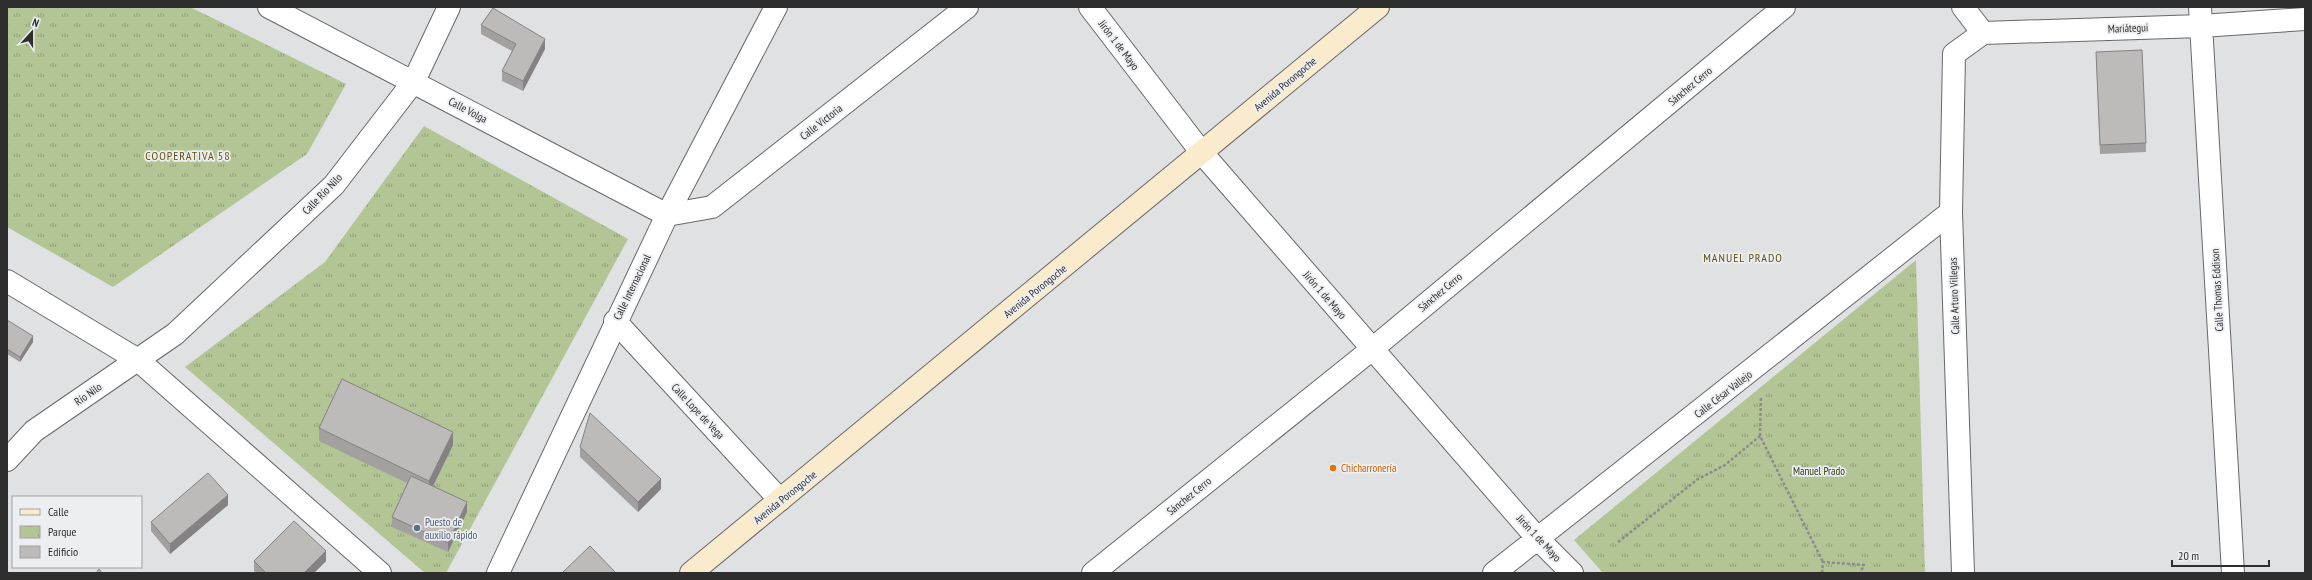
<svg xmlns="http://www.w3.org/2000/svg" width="2312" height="580" font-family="'PT Sans Narrow',sans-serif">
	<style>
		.park { fill: url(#park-tufts) }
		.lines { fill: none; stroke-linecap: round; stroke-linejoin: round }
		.minor-casing { stroke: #68686b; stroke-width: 24 }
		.secondary-casing { stroke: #68686b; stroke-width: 24 }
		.path { stroke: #8c8c8e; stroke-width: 2.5; stroke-dasharray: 3 2; stroke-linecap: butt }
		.minor { stroke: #fff; stroke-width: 22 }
		.secondary { stroke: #faebcc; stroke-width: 22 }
		.wall { fill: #a3a0a0 }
		.shaded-wall { fill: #848282 }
		.building { fill: #bdbaba; stroke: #848282 }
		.food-dot { fill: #e8710a; stroke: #edeef1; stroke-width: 1.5 }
		.service-dot { fill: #5c6f8a; stroke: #edeef1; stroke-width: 1.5 }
		.labels { text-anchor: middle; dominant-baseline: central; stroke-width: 3.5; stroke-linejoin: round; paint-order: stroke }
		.street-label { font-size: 11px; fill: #2e2e2f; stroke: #edeef1 }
		.food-label { font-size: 11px; fill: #c56008; stroke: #edeef1; text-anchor: start }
		.park-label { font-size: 11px; fill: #2e3a11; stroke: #edeef1 }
		.service-label { font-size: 11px; fill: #4e5e75; stroke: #edeef1; text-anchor: start }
		.neighbourhood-label { font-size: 12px; letter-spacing: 1px; fill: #615114; stroke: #edeef1 }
	</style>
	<defs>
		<pattern id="park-tufts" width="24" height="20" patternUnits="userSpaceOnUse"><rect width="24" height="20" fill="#b3c594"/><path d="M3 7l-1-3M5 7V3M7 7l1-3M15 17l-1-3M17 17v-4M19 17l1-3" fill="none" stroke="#92a079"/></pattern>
	</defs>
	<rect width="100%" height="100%" fill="#e0e1e3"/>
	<path class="park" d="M7,7h183l156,77 -39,70 -194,133 -106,-60z
		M424,126l204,113 -182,334h-21l-240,-206 140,-105z
		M1916,260l9,313h-322l-29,-33z"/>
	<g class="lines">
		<defs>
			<path id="minor" d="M269,7l398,208 45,-8 255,-200
				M1090,7l112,146 336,386 34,34
				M1963,7l20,26
				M2200,7l33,566
				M1983,33l218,-7 104,-7
				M7,281l131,79 242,213
				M615,321l165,179
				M7,460l27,-29 141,-97 159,-149 80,-104 35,-74
				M498,573l169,-358 109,-208
				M1093,573l278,-223 413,-343
				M1494,573l457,-361
				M1963,573l-12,-361 3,-158 29,-21"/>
			<path id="secondary" d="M691,573l687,-566"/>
		</defs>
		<use href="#minor" class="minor-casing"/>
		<use href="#secondary" class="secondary-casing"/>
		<path class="path" d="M1761,398l-1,38 63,126
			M1618,542l80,-63 27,-14 35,-29
			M1822,573l1,-11 41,3 -4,8"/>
		<use href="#minor" class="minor"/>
		<use href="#secondary" class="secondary"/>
	</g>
	<path class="wall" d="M481,25l64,24 -22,42 -21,-10v-10l10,-20 -31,-17z
		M2096,52l50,91v9l-46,2z
		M7,320l26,22 -13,20 -13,-8z
		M319,428l134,17 -20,41 34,26 -19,40 -56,-25v-10l15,-34 -88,-42z
		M580,447l81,42 -23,23 -58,-55z
		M228,505l-58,49 -19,-23v-9z
		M254,561h72l-12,12h-58l-2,-2z"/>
	<path class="shaded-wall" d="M545,39v10l-22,42v-10z
		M33,336v6l-13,20v-5z
		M453,432v13l-24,49v-13z
		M661,479v10l-23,23v-10z
		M228,495v10l-58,49v-10z
		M467,502v10l-19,40v-9z
		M326,551v10l-12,12h-10z"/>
	<path class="building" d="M493,8l52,31 -22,42 -21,-10 14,-27 -35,-19z
		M2142,50l4,93 -46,2 -4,-93z
		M7,320l26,16 -13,21 -13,-8z
		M342,379l111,53 -24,49 -110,-53z
		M590,413l71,66 -23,23 -58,-55z
		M208,473l20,22 -58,49 -19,-22z
		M411,476l56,26 -19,41 -56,-26z
		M294,521l32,30 -22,22h-38l-12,-12z
		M590,546l26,27h-51l-2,-1z
		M99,569l3,4h-6z"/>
	<circle class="food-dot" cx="1333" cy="468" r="4"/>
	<circle class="service-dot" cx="417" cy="528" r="4"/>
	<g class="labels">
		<g class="street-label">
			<text transform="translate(2128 28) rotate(-2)">Mariátegui</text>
			<text transform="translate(1119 45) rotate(53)">Jirón 1 de Mayo</text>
			<text transform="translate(1285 84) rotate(-40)">Avenida Porongoche</text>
			<text transform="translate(1690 86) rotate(-40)">Sánchez Cerro</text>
			<text transform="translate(468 110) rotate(28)">Calle Volga</text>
			<text transform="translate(821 122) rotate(-38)">Calle Victoria</text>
			<text transform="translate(322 194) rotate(-46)">Calle Río Nilo</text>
			<text transform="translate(632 287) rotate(-64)">Calle Internacional</text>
			<text transform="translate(2217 290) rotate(-93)">Calle Thomas Eddison</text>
			<text transform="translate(1035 291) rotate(-39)">Avenida Porongoche</text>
			<text transform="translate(1440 292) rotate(-40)">Sánchez Cerro</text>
			<text transform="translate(1325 295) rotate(49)">Jirón 1 de Mayo</text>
			<text transform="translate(1954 296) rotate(-92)">Calle Arturo Villegas</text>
			<text transform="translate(88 394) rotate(-35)">Río Nilo</text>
			<text transform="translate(1723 394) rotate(-38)">Calle César Vallejo</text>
			<text transform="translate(698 411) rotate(47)">Calle Lope de Vega</text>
			<text transform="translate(1189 496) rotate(-39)">Sánchez Cerro</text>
			<text transform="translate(785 497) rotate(-39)">Avenida Porongoche</text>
			<text transform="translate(1539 538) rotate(47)">Jirón 1 de Mayo</text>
		</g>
		<g class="food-label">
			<text x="1341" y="468">Chicharronería</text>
		</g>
		<g class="park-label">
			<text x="1819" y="471">Manuel Prado</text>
		</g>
		<g class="service-label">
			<text x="425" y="522">Puesto de<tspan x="425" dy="13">auxilio rápido</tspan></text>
		</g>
		<g class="neighbourhood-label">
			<text x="188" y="155">COOPERATIVA 58</text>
			<text x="1743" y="257">MANUEL PRADO</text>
		</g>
	</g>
	<rect width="2312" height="580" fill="none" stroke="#2e2e2f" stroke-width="16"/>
	<rect x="12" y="496" width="130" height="72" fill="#edeef1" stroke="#a1a1a3"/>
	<rect x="20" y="509" width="20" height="6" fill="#faebcc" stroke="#a1a1a3"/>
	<text x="48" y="516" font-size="12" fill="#2e2e2f">Calle</text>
	<rect x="20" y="526" width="20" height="12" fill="url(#park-tufts)" stroke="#a1a1a3"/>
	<text x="48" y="536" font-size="12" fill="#2e2e2f">Parque</text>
	<rect x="20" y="546" width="20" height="12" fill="#bdbaba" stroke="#a1a1a3"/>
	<text x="48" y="556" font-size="12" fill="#2e2e2f">Edificio</text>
	<g transform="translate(32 32) rotate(21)" stroke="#edeef1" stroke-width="3" paint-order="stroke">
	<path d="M0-3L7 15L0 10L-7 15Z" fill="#2e2e2f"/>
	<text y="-6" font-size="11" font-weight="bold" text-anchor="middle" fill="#2e2e2f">N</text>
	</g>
	<path d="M2172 560v6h97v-6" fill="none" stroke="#2e2e2f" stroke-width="2"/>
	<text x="2178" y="560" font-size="12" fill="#2e2e2f" stroke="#edeef1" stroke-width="3" paint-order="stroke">20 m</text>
</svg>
